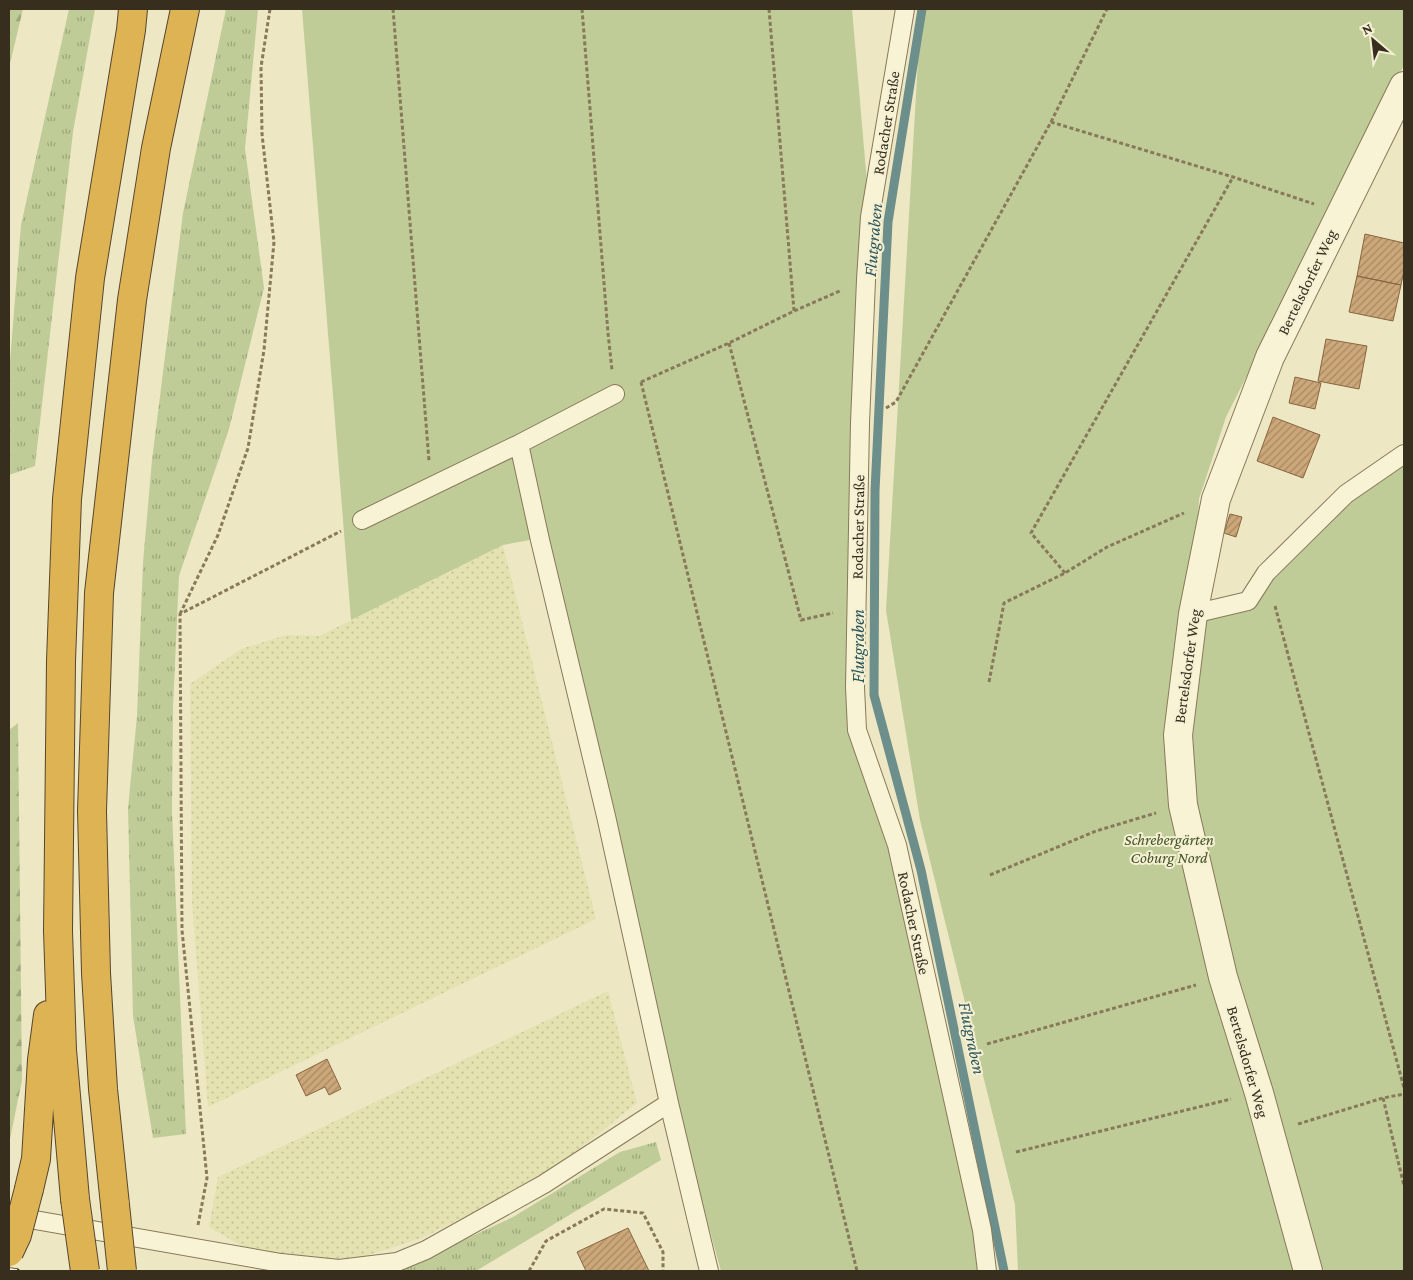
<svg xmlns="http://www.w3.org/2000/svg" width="1413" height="1280" font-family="'Crimson Pro',serif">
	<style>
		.farmland { fill: url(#farmland-dots) }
		.grass { fill: url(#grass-tufts) }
		.forest { fill: url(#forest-firs) }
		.garden { fill: #bfcc97 }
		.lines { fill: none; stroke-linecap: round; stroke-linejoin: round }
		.stream { stroke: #6c8f8b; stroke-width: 9 }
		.building { fill: url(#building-hatch); stroke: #876640 }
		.lane-casing { stroke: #88795a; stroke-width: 20 }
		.street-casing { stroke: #88795a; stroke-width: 30 }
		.highway-casing { stroke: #56462e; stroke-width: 30 }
		.path { stroke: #88795a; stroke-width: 3; stroke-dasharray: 4 2.5; stroke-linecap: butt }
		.lane { stroke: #f9f3d6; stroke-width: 18 }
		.street { stroke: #f9f3d6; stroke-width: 28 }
		.highway { stroke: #ddb354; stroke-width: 28 }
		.rail-casing { stroke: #382e1e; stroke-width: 5.5 }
		.rail { stroke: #f5f0d3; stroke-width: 4; stroke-dasharray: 11; stroke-linecap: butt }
		.highway-bridge-casing { stroke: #56462e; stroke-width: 30; stroke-linecap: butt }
		.highway-bridge { stroke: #ddb354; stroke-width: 28 }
		.labels { text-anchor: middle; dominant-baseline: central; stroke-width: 4; stroke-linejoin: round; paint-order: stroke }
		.street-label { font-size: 16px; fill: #382e1e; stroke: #f5f0d3 }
		.park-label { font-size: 16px; font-style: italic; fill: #425425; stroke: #f5f0d3 }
		.water-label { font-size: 18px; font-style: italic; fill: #2d5558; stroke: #f5f0d3 }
	</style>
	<defs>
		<pattern id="farmland-dots" width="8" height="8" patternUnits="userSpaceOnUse" patternTransform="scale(1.25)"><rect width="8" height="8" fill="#e4e2b1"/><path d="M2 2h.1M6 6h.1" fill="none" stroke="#c4c298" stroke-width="1.8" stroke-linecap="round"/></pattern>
		<pattern id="grass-tufts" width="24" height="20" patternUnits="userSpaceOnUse" patternTransform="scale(1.25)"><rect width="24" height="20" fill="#bfcc97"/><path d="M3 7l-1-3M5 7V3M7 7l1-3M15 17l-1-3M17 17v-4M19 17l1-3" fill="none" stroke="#9ca67b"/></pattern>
		<pattern id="forest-firs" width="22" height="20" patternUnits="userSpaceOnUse" patternTransform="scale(1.25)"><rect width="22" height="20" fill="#bfcc97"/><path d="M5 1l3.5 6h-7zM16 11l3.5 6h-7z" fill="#9ca67b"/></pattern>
		<pattern id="building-hatch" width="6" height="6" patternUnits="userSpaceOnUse" patternTransform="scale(1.25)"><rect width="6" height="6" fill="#cca779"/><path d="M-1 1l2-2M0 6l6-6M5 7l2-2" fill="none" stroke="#a78863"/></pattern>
	</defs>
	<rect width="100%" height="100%" fill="#eee7c3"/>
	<path class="farmland" d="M503,545l93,374 -388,188 -16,-206 -2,-217 51,-35 45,-14 33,1z
		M608,991l29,112 -60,48 -71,45 -84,42 -66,21h-58l-56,-13 -33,-19 9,-50z"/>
	<path class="grass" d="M69,9h26l-22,123 -38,334 -26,9v-101l12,-149z
		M226,9h32l-13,140 19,139 -35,141 -50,147 -6,131 -1,105 14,322 -33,4 -20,-122 -5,-208 9,-92 6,-153 9,-103 31,-247z
		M656,1142l5,18 -185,111h-79l116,-54 107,-65z"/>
	<path class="forest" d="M9,9h14l-14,59z
		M18,723l4,357 -13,64v-414z"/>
	<path class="garden" d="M302,9h550l18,208 -15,470 42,158 88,426h-264l-47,-171 -128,-563 -43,8 -152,75z
		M921,9h483v56l-178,352 -27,82 -6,114 55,-12 18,-28 138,-119v817h-386l-3,-66 -95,-385 -34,-210z"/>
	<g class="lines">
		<path class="stream" d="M922,9l-34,213 -13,269 -1,204 47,175 83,401"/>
	</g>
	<path class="building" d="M1365,234l39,9v27l-3,15 -44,-9z
		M1357,276l44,9 -8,36 -44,-9z
		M1326,339l41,7 -8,43 -41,-8z
		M1295,377l26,6 -6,26 -26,-6z
		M1273,417l47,18 -17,43 -46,-17z
		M1230,514l12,3 -6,20 -12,-4z
		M327,1059l14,30 -12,6 -4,-8 -19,9 -10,-21z
		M628,1228l21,43h-63l-9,-19z"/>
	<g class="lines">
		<defs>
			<path id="lane" d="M905,9l-35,208 -4,63 -6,143 -5,264 2,43 40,115 85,385 5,41
				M615,394l-96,50 21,96 66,276 63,287 40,168
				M362,520l157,-76
				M1193,614l55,-13 18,-28 80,-79 58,-40
				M12,1216l269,47 58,6 58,-7 29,-12 118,-66 125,-81"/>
			<path id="street" d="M1308,1271l-49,-178 -36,-116 -40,-172 -5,-70 15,-121 23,-115 54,-142 134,-271"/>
			<path id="highway" d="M29,1189l7,-30 6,-99 6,-45
				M75,1199l-13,-149 -4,-119 3,-270 6,-162 23,-221 41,-248 2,-21
				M115,1205l-12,-116 -7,-116 -4,-162 7,-218 33,-293 24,-152 29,-139"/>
		</defs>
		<use href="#lane" class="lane-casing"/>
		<use href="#street" class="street-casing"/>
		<use href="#highway" class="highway-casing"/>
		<path class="path" d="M393,9l36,452
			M582,9l26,324 4,37
			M769,9l25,302
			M1051,122l56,-113
			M729,343l72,277 32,-7
			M641,382l216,889
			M641,382l88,-39 65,-32 48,-21
			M886,408l10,-6 155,-280 182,55 81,27
			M1065,573l-34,-40 202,-356
			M1275,606l129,482
			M180,614l38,-79 30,-87 16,-98 10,-108 -12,-108 -1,-67 9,-58
			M989,682l15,-79 61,-30 42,-26 77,-34
			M990,875l106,-44 60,-18
			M987,1044l209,-59
			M1383,1098l21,88
			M1298,1124l85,-26 21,-4
			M1016,1152l215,-53
			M198,1225l9,-47 -25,-248 -2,-316 161,-83
			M529,1271l17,-30 58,-32 39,4 20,39v19"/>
		<use href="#lane" class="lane"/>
		<use href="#street" class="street"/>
		<use href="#highway" class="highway"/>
		<defs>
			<path id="rail" d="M9,1270l8,1"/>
		</defs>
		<use href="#rail" class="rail-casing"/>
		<use href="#rail" class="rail"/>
		<defs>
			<path id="highway-bridge" d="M75,1199l10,72
				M115,1205l7,66
				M9,1252l8,-17 12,-46"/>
		</defs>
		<use href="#highway-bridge" class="highway-bridge-casing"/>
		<use href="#highway-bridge" class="highway-bridge"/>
	</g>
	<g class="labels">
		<g class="street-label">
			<text transform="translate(886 123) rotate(-81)">Rodacher Straße</text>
			<text transform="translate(1307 282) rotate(-64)">Bertelsdorfer Weg</text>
			<text transform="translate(858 527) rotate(-89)">Rodacher Straße</text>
			<text transform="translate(1187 666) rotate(-82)">Bertelsdorfer Weg</text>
			<text transform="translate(914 923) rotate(78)">Rodacher Straße</text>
			<text transform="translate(1248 1062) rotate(74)">Bertelsdorfer Weg</text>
		</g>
		<g class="park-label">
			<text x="1169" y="839">Schrebergärten<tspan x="1169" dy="18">Coburg Nord</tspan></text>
		</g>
		<g class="water-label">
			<text transform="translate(873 240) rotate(-85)">Flutgraben</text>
			<text transform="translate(858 646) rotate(-90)">Flutgraben</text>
			<text transform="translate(972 1038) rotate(78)">Flutgraben</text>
		</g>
	</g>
	<rect width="1413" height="1280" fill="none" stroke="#382e1e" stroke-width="20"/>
	<g transform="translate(1373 40) rotate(332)" stroke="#f5f0d3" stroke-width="4" paint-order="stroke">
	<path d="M0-4L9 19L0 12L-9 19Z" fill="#382e1e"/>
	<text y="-8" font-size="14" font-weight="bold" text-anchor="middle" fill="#382e1e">N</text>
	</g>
</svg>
